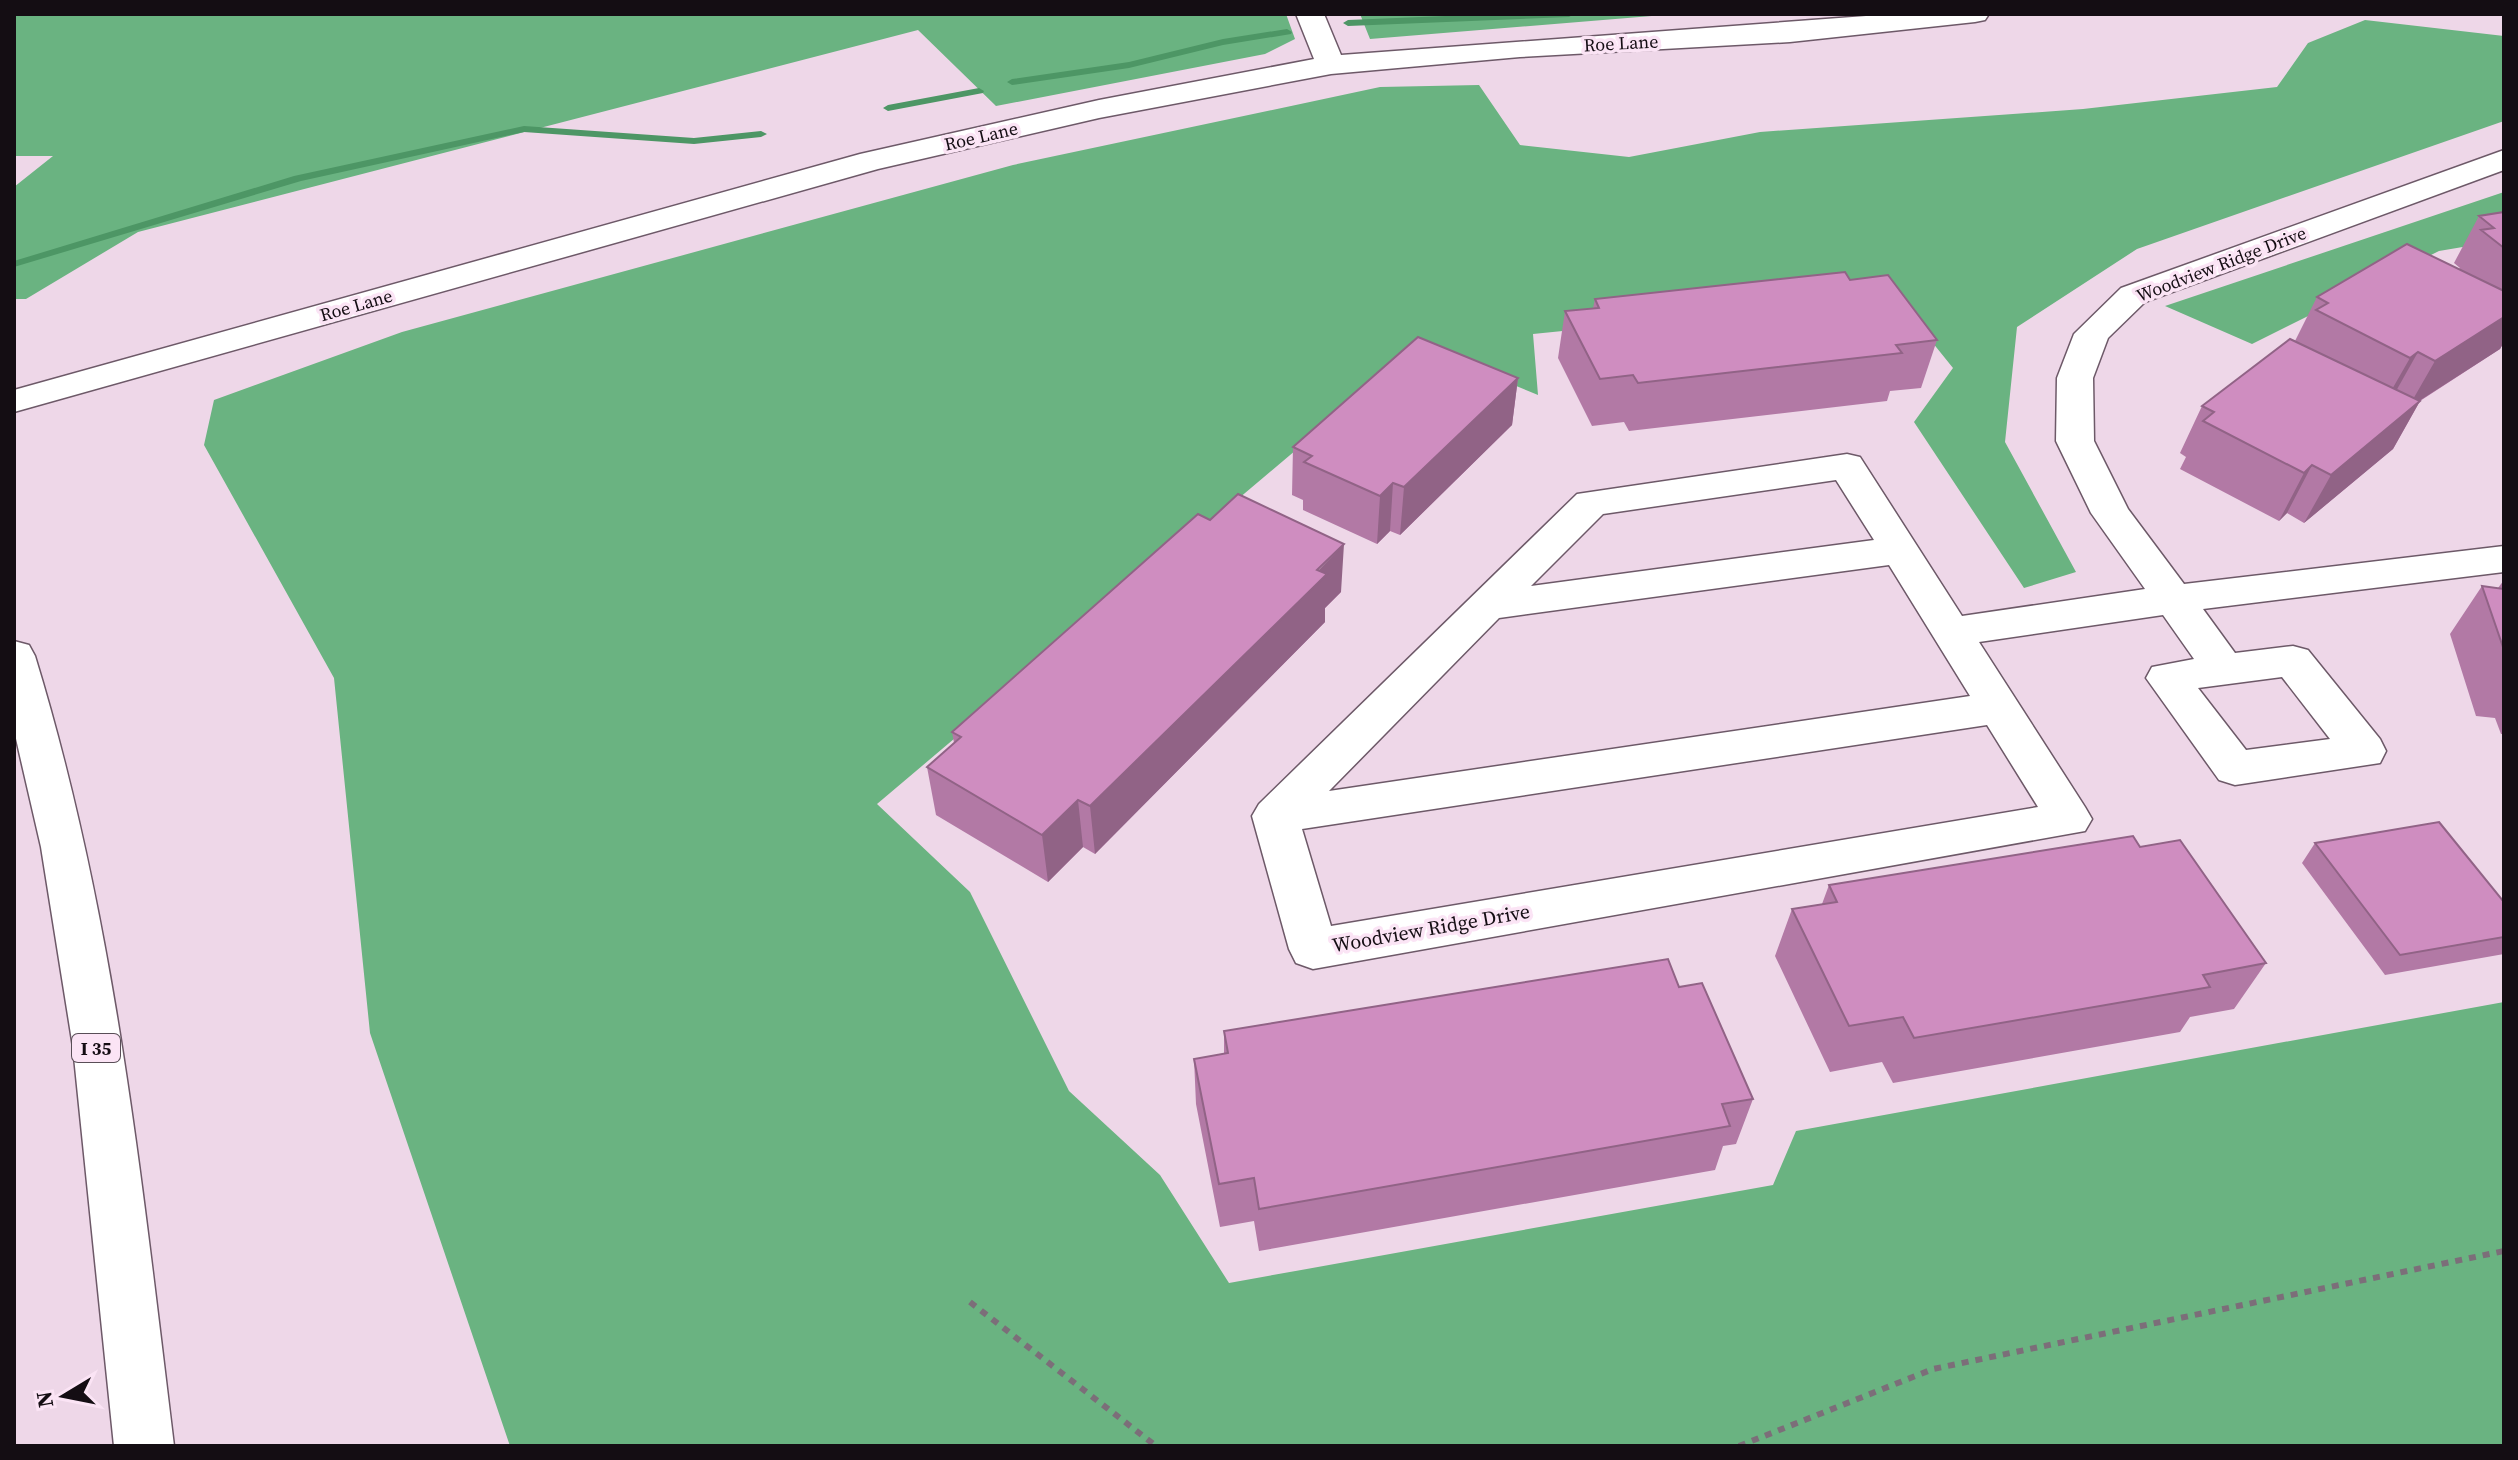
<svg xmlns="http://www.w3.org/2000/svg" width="2518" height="1460" font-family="'Source Serif 4',serif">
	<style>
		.forest { fill: #6ab381 }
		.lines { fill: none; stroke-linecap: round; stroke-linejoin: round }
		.stream { fill: #4d9665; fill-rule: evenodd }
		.minor-casing { stroke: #6d5968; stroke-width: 3 }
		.highway-casing { stroke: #6d5968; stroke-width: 3 }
		.path { stroke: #7c6e79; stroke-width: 6; stroke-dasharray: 7 7; stroke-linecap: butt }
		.minor { fill: #fff; fill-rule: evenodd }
		.highway { fill: #fff; fill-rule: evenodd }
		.wall { fill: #b279a5 }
		.shaded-wall { fill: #916386 }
		.building { fill: #cf8dc0; stroke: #916386; stroke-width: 2 }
		.labels { text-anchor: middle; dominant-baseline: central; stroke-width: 7; stroke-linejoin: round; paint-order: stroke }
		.far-street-label { font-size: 18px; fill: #140d13; stroke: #fbe4f5 }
		.shield { fill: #fbe4f5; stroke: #594e57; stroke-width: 2 }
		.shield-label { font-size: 18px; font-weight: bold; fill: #140d13 }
		.street-label { font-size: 20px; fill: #140d13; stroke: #fbe4f5 }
	</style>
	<rect width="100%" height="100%" fill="#eed7e8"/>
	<path class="forest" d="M14,14h1272l9,25 -30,15 -269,52 -78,-76 -780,202 -112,67h-12v-112l39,-31h-39z
		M1360,14h316l-306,25z
		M2365,20l139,16v85l-367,128 -120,78 -12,115 71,130 -52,16 -110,-166 39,-54 -50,-62 -24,-7 -346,35 5,61 -119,-49 -542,458 93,88 99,199 91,84 69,108 544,-98 23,-54 708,-129v444h-1994l-140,-413 -36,-355 -130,-233 10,-45 188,-68 611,-167 367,-78 99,-2 41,60 109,12 131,-25 323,-23 194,-22 31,-44z
		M2504,192v48l-65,11 -187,93 -87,-38z"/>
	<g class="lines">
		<path class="stream" d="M1494,14h80l-5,3 -221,9 -5,-3 5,-3z
			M1287,29l5,3 -1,2 -68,11 -94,23 -117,17 -5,-3 5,-3 117,-17 94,-23z
			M979,88l5,3 -1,2 -95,18 -5,-3 5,-3z
			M524,126l170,12 67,-7 6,3 -6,3 -67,7 -170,-12 -223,49 -287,86v-6l280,-85z"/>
		<defs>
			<path id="minor" d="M1296,14h28l17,41 552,-41h96l-4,6 -10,2 -185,20 -270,15 -189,17 -232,44 -221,51 -864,243v-22l846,-236 239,-54 215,-41z
				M2504,150v20l-359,132 -37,36 -15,40 1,63 34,68 56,75 320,-38v26l-301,37 32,44 58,-7 15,4 72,89 6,12 -6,12 -145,22 -16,-5 -73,-102 6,-11 42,-8 -31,-44 -184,27 106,165 7,12 -7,12 -772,138 -17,-6 -7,-14 -37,-133 7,-12 318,-310 270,-40 13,3 102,159 183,-27 -54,-76 -35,-72 1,-63 17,-44 47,-46zM1836,480l38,60 -343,46 72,-72zM1889,565l81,131 -641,95 170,-173zM2282,677l48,62 -84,11 -48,-62zM1987,725l51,82 -707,119 -29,-97z"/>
			<path id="highway" d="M14,641l15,4 6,11c80,261 106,521 139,790h-60l-41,-399 -32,-200 -27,-117z"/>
		</defs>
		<use href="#minor" class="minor-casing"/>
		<use href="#highway" class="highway-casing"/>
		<path class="path" d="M970,1302l186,144
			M1739,1446l194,-77 571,-118"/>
		<use href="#minor" class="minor"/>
		<use href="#highway" class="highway"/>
	</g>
	<path class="wall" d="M2504,212v130l-4,7 -80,52 -27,48 -89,74 -17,-10 -8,8 -99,-52 6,-12 -6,-4 22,-47 93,-65 22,-44 142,-28 1,-1 -6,-5 25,-47z
		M1850,280l87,60 -16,48 -31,3 -3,10 -258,30 -5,-9 -32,4 -34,-68 7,-47 28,-3 2,-9z
		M1518,378l-6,47 -112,110 -10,-4 -13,13 -74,-34v-10l-11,-5 1,-48z
		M2504,580v154h-3l-6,-16 -19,-2 -26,-82 32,-48 16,2z
		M1341,592l-16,16v14l-230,232 -12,-7 -35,35 -112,-67 -9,-48 27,-24 -2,-11z
		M2315,843l189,59v52l-119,21 -83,-112z
		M2140,847l126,116 -32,46 -44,8 -10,15 -287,51 -11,-21 -52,10 -55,-116 17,-47 30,-5 7,-19z
		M1679,987l74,112 -17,45 -13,2 -8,24 -456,81 -5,-30 -34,6 -24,-123 -2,-45 30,-5v-23z"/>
	<path class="shaded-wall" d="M2504,317v25l-4,7 -92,59 27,-47z
		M2418,352l-27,48 -8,5 27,-47z
		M1518,378l-6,47 -112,110 4,-48z
		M2420,401l-27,48 -89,74 27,-48z
		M2312,465l-25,48 -8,8 25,-48z
		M1393,483l-3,48 -13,13 3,-48z
		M1344,544l-3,48 -16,16v14l-230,232 -5,-48z
		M1078,800l5,47 -35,35 -6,-47z"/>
	<path class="building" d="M2504,212v36l-23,-18 13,-2 -15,-12z
		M2407,244l97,47v26l-69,44 -17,-9 -8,6 -94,-48 12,-7 -11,-6z
		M1845,272l5,8 38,-5 49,65 -41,5 6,8 -264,30 -5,-8 -33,4 -35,-68 34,-3 -4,-9z
		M1418,337l100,41 -114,109 -11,-4 -13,13 -76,-34 8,-6 -19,-9z
		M2290,339l130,62 -89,74 -19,-10 -8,8 -101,-52 11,-9 -12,-6z
		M1238,494l106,50 -27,26 10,4 -237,232 -12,-6 -36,35 -115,-68 34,-30 -9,-5 246,-218 12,6z
		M2482,586l22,3v61z
		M2439,822l65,80v35l-104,18 -85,-112z
		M2133,836l7,11 40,-7 86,123 -63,12 7,12 -296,51 -11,-21 -54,9 -57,-117 45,-7 -8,-17z
		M1668,959l11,28 23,-4 51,116 -31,5 8,22 -471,83 -5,-31 -35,6 -25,-125 34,-6 -4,-22z"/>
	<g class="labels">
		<g class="far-street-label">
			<text transform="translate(1621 43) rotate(-3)">Roe Lane</text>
			<text transform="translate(981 136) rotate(-13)">Roe Lane</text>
			<text transform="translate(2221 264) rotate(-21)">Woodview Ridge Drive</text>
			<text transform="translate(356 305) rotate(-16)">Roe Lane</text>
		</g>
		<rect class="shield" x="72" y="1034" width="48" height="28" rx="6"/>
		<g class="shield-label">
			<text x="96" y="1048">I 35</text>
		</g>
		<g class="street-label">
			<text transform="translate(1431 928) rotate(-10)">Woodview Ridge Drive</text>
		</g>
	</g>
	<rect width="2518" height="1460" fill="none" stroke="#140d13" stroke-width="32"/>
	<g transform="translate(64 1396) rotate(260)" stroke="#fbe4f5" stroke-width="6" paint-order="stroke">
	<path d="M0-6L14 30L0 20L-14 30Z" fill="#140d13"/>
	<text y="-12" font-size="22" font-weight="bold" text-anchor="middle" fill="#140d13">N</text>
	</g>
</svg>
